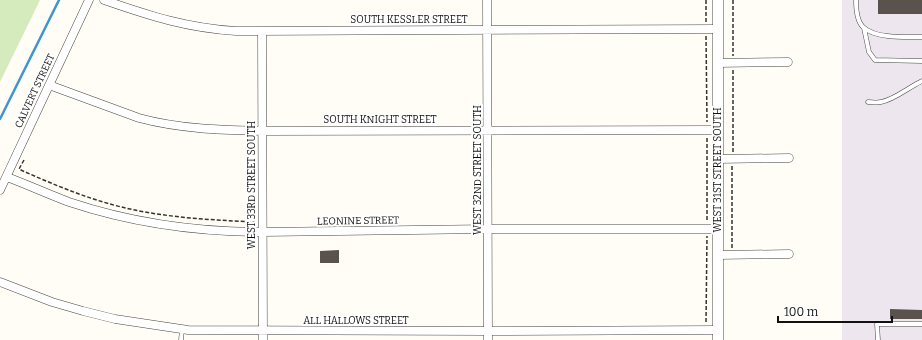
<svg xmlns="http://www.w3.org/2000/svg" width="922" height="340" font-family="Bitter,serif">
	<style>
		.industrial { fill: #eee6ef }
		.green { fill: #d5ebbd }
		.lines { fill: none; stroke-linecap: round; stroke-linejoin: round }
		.stream { stroke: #3f96cf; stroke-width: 2.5 }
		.building { fill: #5a524d }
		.service-casing { stroke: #444; stroke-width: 5 }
		.minor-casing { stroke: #444; stroke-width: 9 }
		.tertiary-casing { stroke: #444; stroke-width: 11 }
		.path { stroke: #333; stroke-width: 1.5; stroke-dasharray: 4 2; stroke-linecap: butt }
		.service { stroke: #fff; stroke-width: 4 }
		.minor { stroke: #fff; stroke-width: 8 }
		.tertiary { stroke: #fff; stroke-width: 10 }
		.labels { text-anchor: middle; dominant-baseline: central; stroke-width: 4; stroke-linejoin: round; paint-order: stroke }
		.street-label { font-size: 10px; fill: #111; stroke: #fff }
	</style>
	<rect width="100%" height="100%" fill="#fffdf5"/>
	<path class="industrial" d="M842,0h80v340h-80z"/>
	<path class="green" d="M0,0h40l-40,82z"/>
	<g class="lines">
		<path class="stream" d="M0,119l59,-119"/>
	</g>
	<path class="building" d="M878,0h44v14h-44z
		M339,250v13h-19v-12z
		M890,309l32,1v9h-32z"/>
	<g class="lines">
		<defs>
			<path id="service" d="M856,0c0,8 1,21 7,27 13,12 43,10 59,10
				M864,28l5,24 6,8 47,1
				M868,102c4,0 9,1 13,0 13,-2 28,-15 41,-21
				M181,340l1,-11
				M878,340l-1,-16h45"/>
			<path id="minor" d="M104,0c46,16 83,28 132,31l482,-2
				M487,0l1,340
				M262,31l1,309
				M718,63l70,-1
				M49,85l90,33c41,11 82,12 123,13l456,-1
				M718,159l71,-1
				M7,177c21,8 41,17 62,25 63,21 128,30 194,30l225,-3h230
				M0,190l89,-190
				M718,255l71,-1
				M0,282l52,20 31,9 32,8 73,11 300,1 230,-1"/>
			<path id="tertiary" d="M718,0v340"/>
		</defs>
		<use href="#service" class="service-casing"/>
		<use href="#minor" class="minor-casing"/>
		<use href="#tertiary" class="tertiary-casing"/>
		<path class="path" d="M706,0v22
			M733,0v56
			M706,36l1,86
			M707,138v84
			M733,152v-82
			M24,160l-5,9 4,2c34,15 70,30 107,38 41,9 83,11 125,13
			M732,248v-82
			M706,322l1,-86"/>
		<use href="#service" class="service"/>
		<use href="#minor" class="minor"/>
		<use href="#tertiary" class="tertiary"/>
	</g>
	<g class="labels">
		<g class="street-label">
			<text x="409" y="20">SOUTH KESSLER STREET</text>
			<text transform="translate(35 91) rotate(-65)">CALVERT STREET</text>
			<text x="380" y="120">SOUTH KNIGHT STREET</text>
			<text transform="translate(478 170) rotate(-90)">WEST 32ND STREET SOUTH</text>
			<text transform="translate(718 170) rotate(-90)">WEST 31ST STREET SOUTH</text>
			<text transform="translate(252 185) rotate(-90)">WEST 33RD STREET SOUTH</text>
			<text transform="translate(358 221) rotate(-1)">LEONINE STREET</text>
			<text x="356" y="321">ALL HALLOWS STREET</text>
		</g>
	</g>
	<path d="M778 316v6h114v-6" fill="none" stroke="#111111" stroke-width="2"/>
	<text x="784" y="316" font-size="12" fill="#111111" stroke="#ffffff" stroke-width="3" paint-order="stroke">100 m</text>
</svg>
